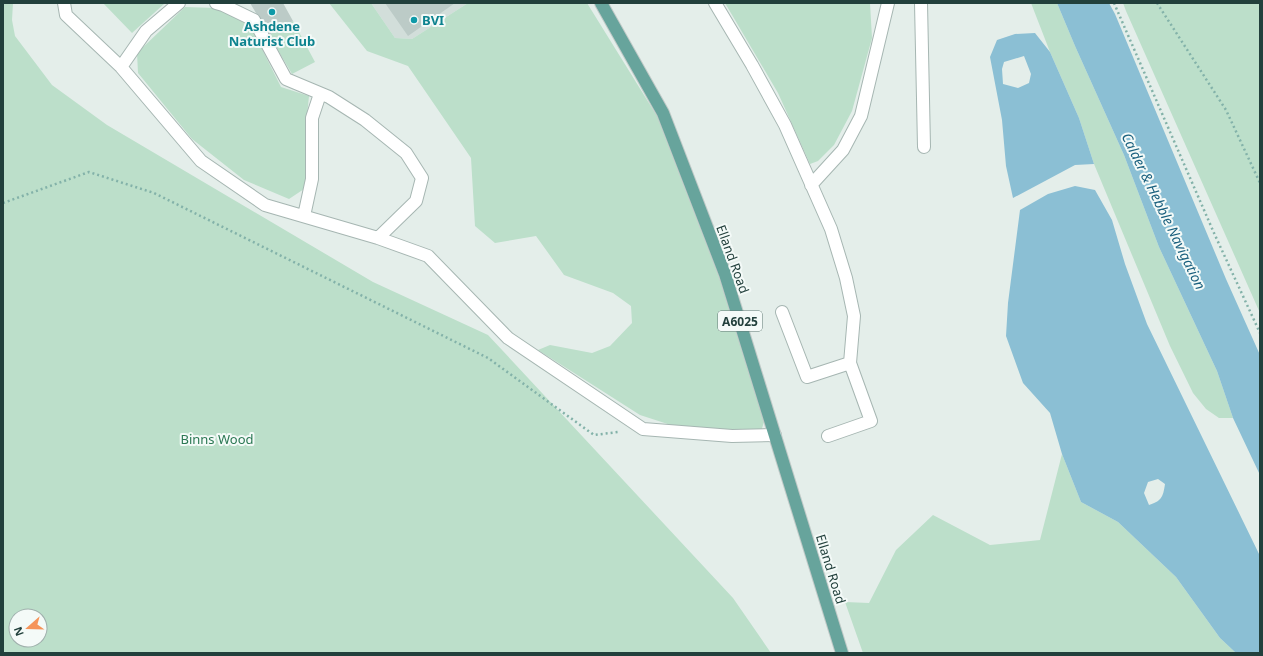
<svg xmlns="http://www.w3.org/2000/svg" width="1263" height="656" font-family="'Noto Sans',sans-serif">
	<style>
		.built { fill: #d2deda }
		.green { fill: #bcdfca; fill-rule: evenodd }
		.water { fill: #8bbfd4; fill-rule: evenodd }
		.building { fill: #bccbc7 }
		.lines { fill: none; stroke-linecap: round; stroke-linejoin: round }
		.minor-casing { stroke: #a6b6b2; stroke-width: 14 }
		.major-casing { stroke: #c1cac8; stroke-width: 14 }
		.path { stroke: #83b2a9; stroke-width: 2.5; stroke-dasharray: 2 3; stroke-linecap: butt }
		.minor { stroke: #fff; stroke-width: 12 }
		.major { stroke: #67a49c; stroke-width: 12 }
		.culture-dot { fill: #0f9aa8; stroke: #f4faf8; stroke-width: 1.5 }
		.labels { text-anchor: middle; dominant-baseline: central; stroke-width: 4; stroke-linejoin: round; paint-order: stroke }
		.shield { fill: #f4faf8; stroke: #617874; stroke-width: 1 }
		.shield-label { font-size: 12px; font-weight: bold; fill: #22403c }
		.culture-label { font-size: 13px; font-weight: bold; fill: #0d838f; stroke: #f4faf8; text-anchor: start }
		.street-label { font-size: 13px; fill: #22403c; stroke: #f4faf8 }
		.park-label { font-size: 13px; fill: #2b7853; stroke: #f4faf8 }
		.water-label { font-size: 14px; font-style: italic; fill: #1a607e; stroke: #f4faf8 }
	</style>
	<rect width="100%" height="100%" fill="#e4eeea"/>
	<path class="built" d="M371,3h97l-56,36 -17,-1z"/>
	<path class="green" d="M3,3h10l-1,17 3,16 37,49 55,40 266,157 115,53 245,263 38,55h-768zM16,616h24v24h-24z
		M103,3h60l1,1 -32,29z
		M329,3h42l24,35 17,1 56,-36h119l70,113 62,161 45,145 -6,19 -35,1 -83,-27 -102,-65 12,-5 42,8 18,-7 22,-23 -1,-17 -18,-13 -49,-18 -28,-39 -41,7 -20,-17 -4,-68 -63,-92 -41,-15z
		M725,3h145l2,35 -20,73 -18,34 -16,16 -8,3 -32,-71z
		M1031,3h26l18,43 49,109 35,92 58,124 16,47h-14l-13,-9 -13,-16 -23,-47 -76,-182 -15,-46 -29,-66z
		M1123,3h137v310l-134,-302z
		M185,7l31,1 34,17 31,62 28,9 -3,30 1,61 -18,12 -45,-19 -52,-41 -54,-66 -1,-20z
		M293,21l22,41 -23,12 -23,-39z
		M1062,454l19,48 37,20 58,55 44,61 16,15h-373l-18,-51 24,1 27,-53 37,-35 57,30 50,-5z"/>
	<path class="water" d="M1057,3h52l6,11 111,265 34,76v120l-27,-57 -16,-47 -58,-124 -35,-92 -49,-109z
		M1035,33l15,19 29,66 15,46 -19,1 -62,33 -7,-32 -4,-46 -12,-63 7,-17 18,-6zM1024,56l7,18 -2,9 -11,5 -15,-4 -1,-15 2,-7z
		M1075,186l20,4 17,30 13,44 22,60 113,232v97h-24l-16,-15 -44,-61 -58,-55 -37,-20 -19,-48 -12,-41 -27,-30 -17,-47 2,-33 12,-93 28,-16zM1158,479l7,5c-2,14 -4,17 -16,21l-5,-12 4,-11z"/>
	<path class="building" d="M250,3h33l10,18 -24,14z
		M385,3h70l-47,33z"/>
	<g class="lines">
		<defs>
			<path id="minor" d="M64,3l2,12 55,52 80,94 64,44 113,33 50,18 80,82 135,91 89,7 43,-1
				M216,3l7,2 31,15 32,59 43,18 36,23 41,33 16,25 -6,23 -38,37
				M715,3l37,62 33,60 46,104 15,49 8,38 -4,47 21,58 -43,15
				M921,3l3,144
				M121,67l25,-36 33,-28
				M811,185l32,-35 18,-34 27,-113
				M304,216l8,-37v-61l8,-24
				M782,312l25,65 43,-14"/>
			<path id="major" d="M601,3l62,110 62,161 117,379"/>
		</defs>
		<use href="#minor" class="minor-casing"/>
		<use href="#major" class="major-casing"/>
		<path class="path" d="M1114,3l100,230 46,100
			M1157,3l69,107 34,73
			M3,203l86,-31 65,21 334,165 106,77 24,-3"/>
		<use href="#minor" class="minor"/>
		<use href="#major" class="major"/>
	</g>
	<g class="culture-dot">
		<circle cx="272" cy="12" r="4"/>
		<circle cx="414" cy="20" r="4"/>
	</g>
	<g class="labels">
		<rect class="shield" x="718" y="311" width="44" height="20" rx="3"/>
		<g class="shield-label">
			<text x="740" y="321">A6025</text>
		</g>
		<g class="culture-label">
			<text x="422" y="20">BVI</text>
			<text x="272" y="26" text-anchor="middle">Ashdene<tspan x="272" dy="15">Naturist Club</tspan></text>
		</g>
		<g class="street-label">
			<text transform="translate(733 259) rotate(70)">Elland Road</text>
			<text transform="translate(831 569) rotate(73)">Elland Road</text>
		</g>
		<g class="park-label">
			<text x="217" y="439">Binns Wood</text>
		</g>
		<g class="water-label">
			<text transform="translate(1164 211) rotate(64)">Calder &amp; Hebble Navigation</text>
		</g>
	</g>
	<rect width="1263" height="656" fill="none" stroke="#22403c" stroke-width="8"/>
	<g transform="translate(28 628) rotate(250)"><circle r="19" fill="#f4faf8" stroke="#a0b0ad"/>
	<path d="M0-3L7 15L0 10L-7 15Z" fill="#f5945a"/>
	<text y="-6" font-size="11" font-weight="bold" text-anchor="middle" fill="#22403c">N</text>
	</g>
</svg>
